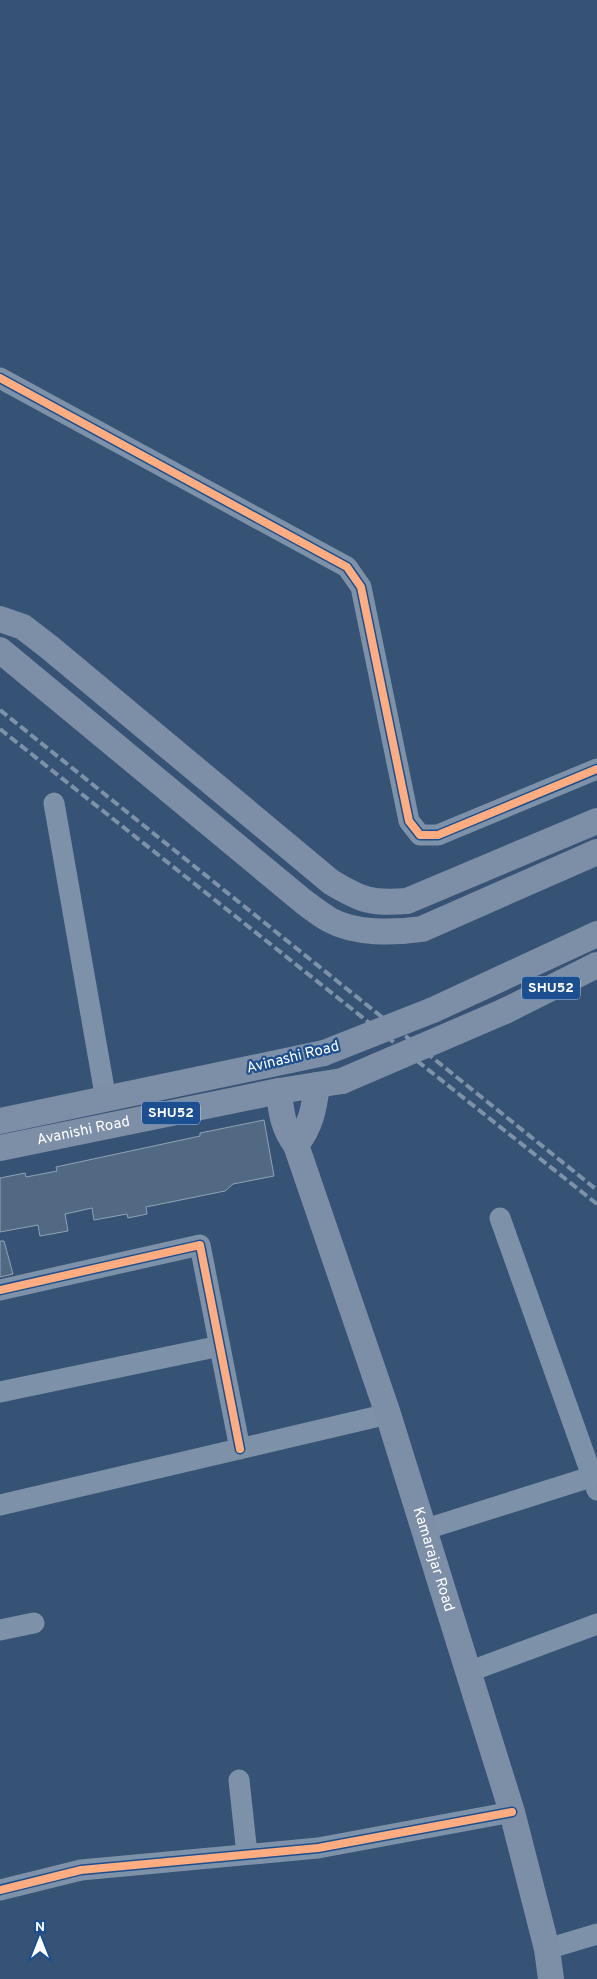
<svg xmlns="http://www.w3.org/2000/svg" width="597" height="1979" font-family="Overpass,sans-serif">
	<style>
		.building { fill: #526984; stroke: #92a2b6 }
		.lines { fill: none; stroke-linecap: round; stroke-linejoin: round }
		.minor { stroke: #7d92a8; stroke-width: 21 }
		.major { stroke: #7d8ea7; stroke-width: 26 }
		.rail { stroke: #7e92a7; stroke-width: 4; stroke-dasharray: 9 4; stroke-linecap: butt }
		.major-bridge { stroke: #7d8ea7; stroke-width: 26 }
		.cycleway-casing { stroke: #1b4f8f; stroke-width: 11 }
		.cycleway { stroke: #ffac80; stroke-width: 8 }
		.labels { text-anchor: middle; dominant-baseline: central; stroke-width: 4.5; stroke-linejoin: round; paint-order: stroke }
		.shield { fill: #1b4f8f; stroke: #bbcadd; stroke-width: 1 }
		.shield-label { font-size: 14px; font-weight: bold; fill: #fff }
		.street-label { font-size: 15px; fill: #fff; stroke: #1b4f8f }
	</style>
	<rect width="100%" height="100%" fill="#365274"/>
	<path class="building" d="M264,1120l10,56 -41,8 -8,7 -79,16 1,7 -19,4 -1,-4 -33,6 -2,-12 -27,6 3,17 -28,5 -2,-11 -38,7v-54l25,-5 1,4 31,-6 -1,-4 144,-31v-3z
		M0,1241h4l9,33 -13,3z"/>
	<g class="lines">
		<path class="minor" d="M0,378l347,189 14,20 48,234 11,14h18l159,-66
			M54,803l52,297
			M500,1218l97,272
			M0,1290l200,-45 40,204
			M0,1392l220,-46
			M0,1505l388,-91
			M423,1530l174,-55
			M0,1630l34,-7
			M468,1672l129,-48
			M239,1780l8,74
			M0,1890l81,-20 237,-22 194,-36
			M547,1949l50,-15"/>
		<g class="major">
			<path d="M0,619l23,8 26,20 282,235c30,18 40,22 76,19l190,-80"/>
			<path d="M0,650l304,252c8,6 17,13 26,18 25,14 64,13 92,9l175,-77"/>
			<path d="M433,1010l164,-76"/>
			<path d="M505,1011l92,-46"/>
			<path id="s1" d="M279,1091c2,22 4,37 17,54l92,269 124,398 35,137 4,30"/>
			<path d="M0,1121l324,-68"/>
			<path d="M296,1145c15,-19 18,-36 21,-60"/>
			<path id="s2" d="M0,1148l279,-57 63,-10"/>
		</g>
		<path class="rail" d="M0,710l597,480
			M0,729l597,475"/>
		<path class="major-bridge" d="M324,1053l109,-43
			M342,1081l163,-70"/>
		<defs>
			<path id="cycleway" d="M0,378l347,189 14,20 48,234 11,14h18l159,-66
				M0,1290l200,-45 40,204
				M0,1890l81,-20 237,-22 194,-36"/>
		</defs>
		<use href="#cycleway" class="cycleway-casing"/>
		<use href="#cycleway" class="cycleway"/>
	</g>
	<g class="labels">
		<g class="shield">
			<rect x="522" y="976.5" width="58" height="23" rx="4"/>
			<rect x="142" y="1101.5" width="58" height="23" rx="4"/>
		</g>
		<g class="shield-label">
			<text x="551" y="988">SHU52</text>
			<text x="171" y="1113">SHU52</text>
		</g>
		<g class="street-label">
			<text transform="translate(293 1058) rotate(-14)">Avinashi Road</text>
			<text stroke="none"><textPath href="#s2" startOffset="85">Avanishi Road</textPath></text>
			<text stroke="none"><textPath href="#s1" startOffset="494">Kamarajar Road</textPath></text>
		</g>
	</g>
	<g transform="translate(40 1939)" stroke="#1b4f8f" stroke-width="4" paint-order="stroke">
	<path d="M0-4L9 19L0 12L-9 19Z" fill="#ffffff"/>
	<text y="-8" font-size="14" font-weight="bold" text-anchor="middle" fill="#ffffff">N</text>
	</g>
</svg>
